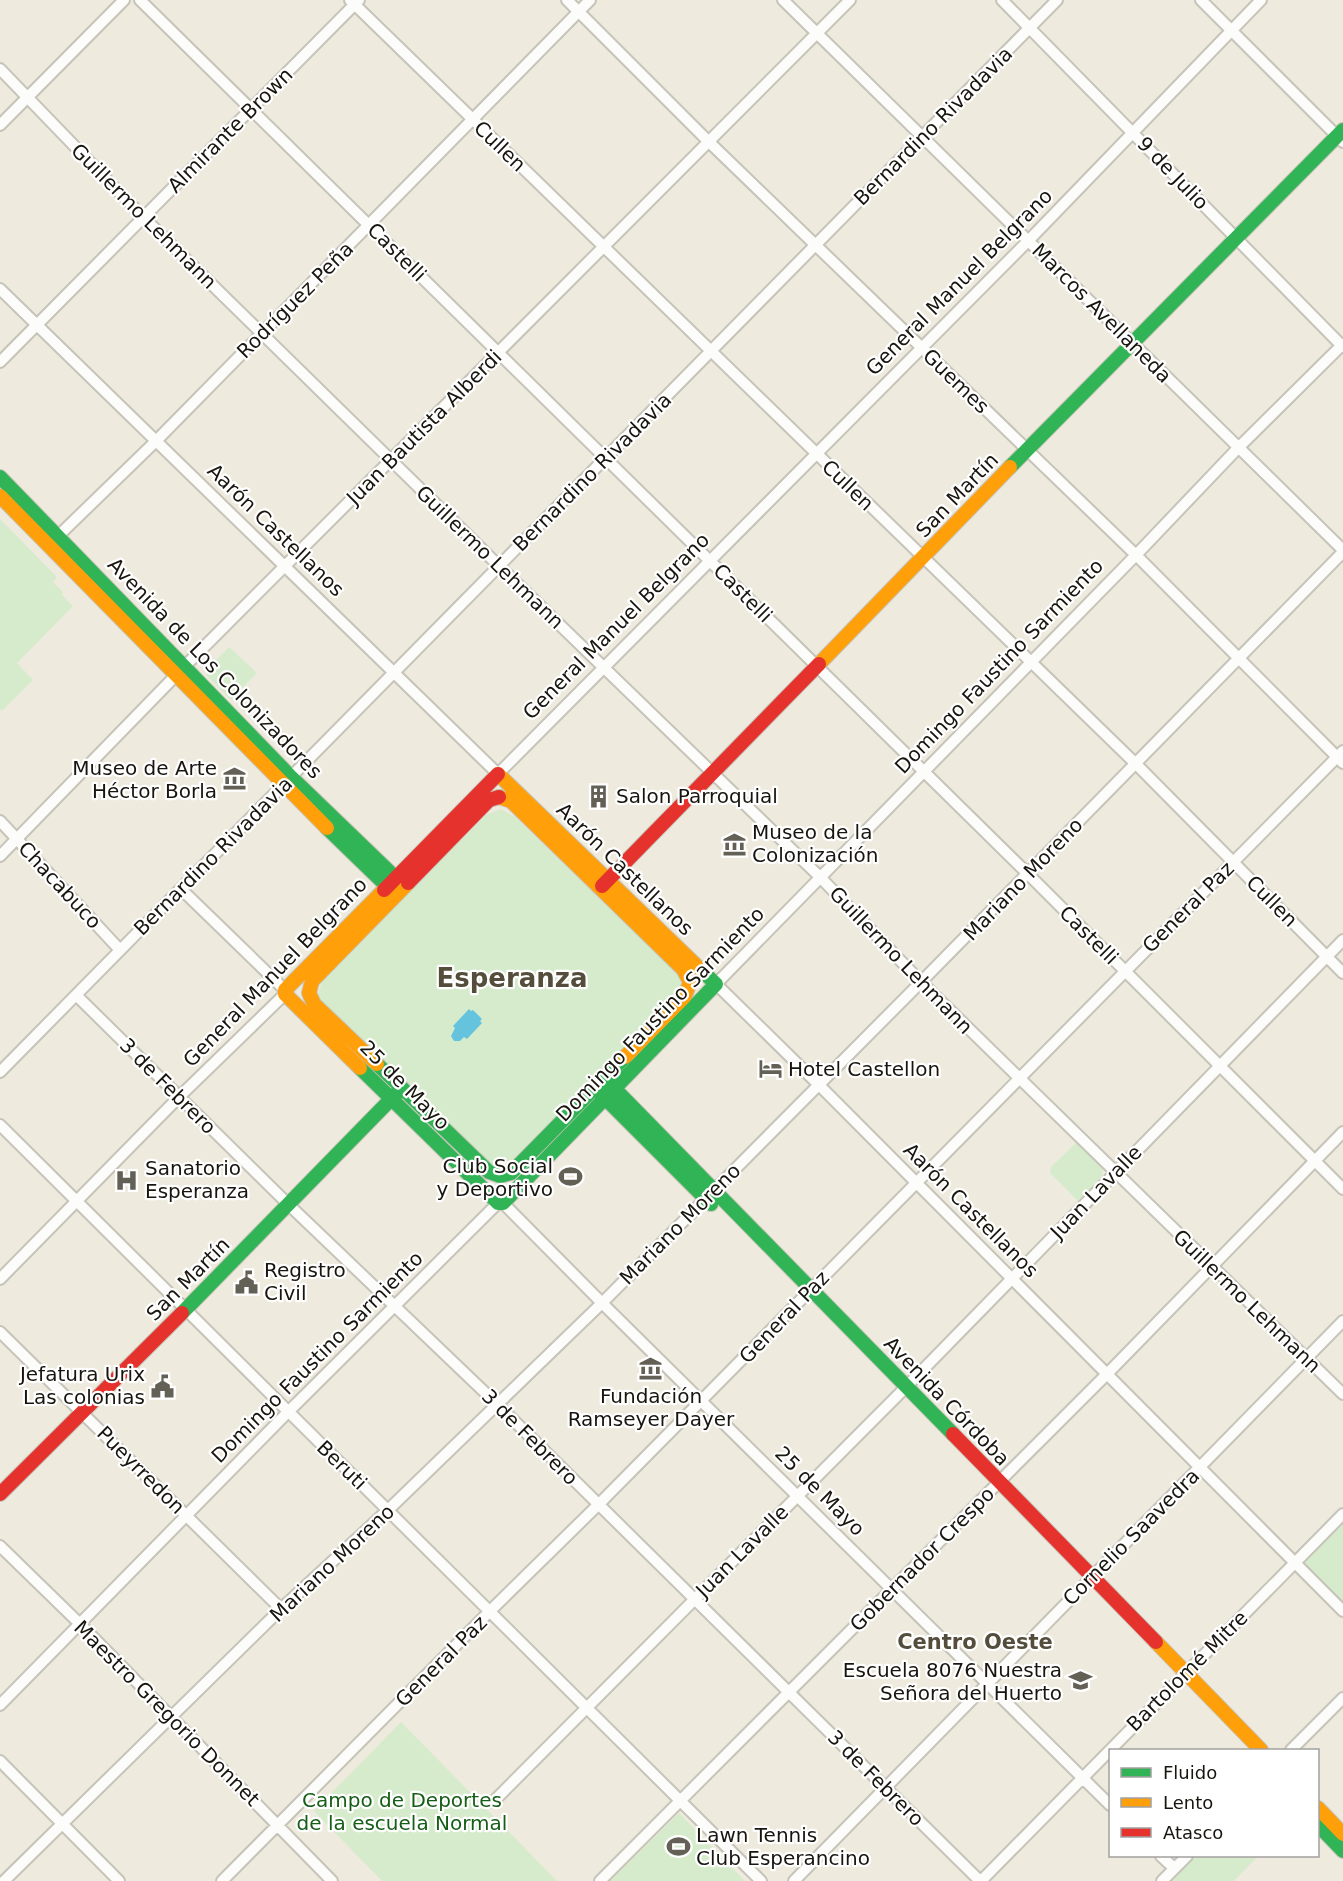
<svg xmlns="http://www.w3.org/2000/svg" width="1343" height="1881" font-family="'DejaVu Sans',sans-serif">
	<style>
		.green { fill: #d5ebcc }
		.water { fill: #65c3dd }
		.lines { fill: none; stroke-linecap: round; stroke-linejoin: round }
		.street-casing { stroke: #c6c3b9; stroke-width: 14 }
		.fast-casing { stroke: #c6c3b9; stroke-width: 16 }
		.slow-casing { stroke: #c6c3b9; stroke-width: 16 }
		.jam-casing { stroke: #c6c3b9; stroke-width: 16 }
		.street { stroke: #fcfcfa; stroke-width: 10 }
		.fast { stroke: #30b455; stroke-width: 14 }
		.slow { stroke: #ff9f0a; stroke-width: 14 }
		.jam { stroke: #e5322d; stroke-width: 14 }
		.labels { text-anchor: middle; dominant-baseline: central; stroke-width: 4.5; stroke-linejoin: round; paint-order: stroke }
		.street-label { font-size: 20px; fill: #18150e; stroke: #fff }
		.poi-label { font-size: 20px; fill: #18150e; stroke: #fff; text-anchor: start }
		.park-label { font-size: 20px; fill: #165d16; stroke: #fff }
		.neighbourhood-label { font-size: 21px; font-weight: bold; fill: #544d3b; stroke: #fff }
		.district-label { font-size: 26px; font-weight: bold; fill: #544d3b; stroke: #fff }
	</style>
	<rect width="100%" height="100%" fill="#eeeadd"/>
	<path class="green" d="M0,519l57,58 -4,5 10,10 -1,3 11,11 -56,57 16,17 -31,31 -2,-2z
		M229,647l28,26 -26,27 -24,-24 -1,-6z
		M501,809l14,8 163,157 5,13 -3,6 -170,175 -7,2 -8,-2 -175,-168 -2,-6 4,-13 164,-166z
		M1078,1141l25,25 -1,10 -24,25 -28,-28 1,-6z
		M1343,1515v88l-3,3 -43,-44z
		M401,1722l156,159h-175l-68,-70z
		M679,1813l66,68h-135z
		M1187,1856h71l-24,25h-72z"/>
	<path class="water" d="M469,1009l2,2 2,-1 9,9 -2,2 2,2 -15,16 -3,-2 -4,4h-6l-3,-5 4,-8 -2,-2z"/>
	<g class="lines">
		<defs>
			<path id="street" d="M140,0l888,874 315,315
				M350,0l786,764 207,209
				M567,0l141,141 428,414 207,208
				M783,0l560,550
				M1002,0l341,347
				M1201,0l142,142
				M0,69l143,148 356,349 321,311 101,105 422,412
				M0,125l124,-125
				M0,289l498,485 531,-534 232,-240
				M1343,344l-105,104 -102,107 -420,429 103,101 524,526
				M0,362l359,-362
				M53,541l103,-100 434,-441
				M0,821l120,129
				M0,856l185,-190 665,-666
				M181,889l104,101
				M76,995l213,210 208,199 483,477
				M0,1072l1057,-1072
				M0,1125l761,756
				M503,1203l99,100 508,502
				M0,1279l179,-182 106,-103
				M0,1332l281,277
				M0,1546l80,78 252,257
				M0,1705l288,-293 210,-209
				M1291,1750l52,-52
				M0,1761l119,120
				M493,1802l413,-415 437,-447
				M1161,1856l13,12
				M4,1881l277,-272 108,-100 213,-206 319,-321 422,-430
				M222,1881l268,-270 108,-106 745,-754
				M600,1881l507,-507 236,-242
				M794,1881l549,-560
				M981,1881l362,-367
				M1162,1881l25,-25"/>
			<path id="fast" d="M1010,467l333,-337
				M0,477l291,300 110,106
				M327,828l66,64
				M377,1064l112,108 11,4 11,-3 114,-116
				M360,1068l138,135h5l213,-219 -15,-14
				M609,1083l344,351
				M599,1092l112,112
				M182,1313l215,-220
				M1318,1825l25,26"/>
			<path id="slow" d="M0,496l327,332
				M819,664l191,-197
				M498,774l203,196
				M499,797l12,4 172,168 7,13 -5,14 -60,61
				M377,1064l-63,-60 -5,-11 3,-12 96,-98
				M360,1068l-75,-74v-4l99,-100
				M1156,1642l105,108
				M1318,1808l25,26"/>
			<path id="jam" d="M408,883l81,-83 10,-3
				M602,886l217,-222
				M384,890l114,-116
				M953,1434l203,208
				M0,1494l182,-181"/>
		</defs>
		<use href="#street" class="street-casing"/>
		<use href="#fast" class="fast-casing"/>
		<use href="#slow" class="slow-casing"/>
		<use href="#jam" class="jam-casing"/>
		<use href="#street" class="street"/>
		<use href="#fast" class="fast"/>
		<use href="#slow" class="slow"/>
		<use href="#jam" class="jam"/>
	</g>
	<defs>
		<symbol id="museum-bare" viewBox="-9 -9 18 18"><path d="M0-6L6-3V-2H-6V-3ZM-5-1h2V3h-2ZM-1-1h2V3h-2ZM3-1h2V3H3ZM-6 4H6V6H-6Z" fill="#636056" stroke="#fff" stroke-width="2.5" paint-order="stroke"/></symbol>
		<symbol id="building-bare" viewBox="-9 -9 18 18"><path d="M-4-6H4V6H1V3H-1V6H-4ZM-2.5-4.3h1.7v1.8h-1.7ZM.8-4.3h1.7v1.8H.8ZM-2.5-1h1.7V.8h-1.7ZM.8-1h1.7V.8H.8Z" fill="#636056" stroke="#fff" stroke-width="2.5" paint-order="stroke"/></symbol>
		<symbol id="hotel-bare" viewBox="-9 -9 18 18"><path d="M-6-4.5h1.5V1H6V5H4.5V3h-9V5H-6ZM-4 0a1.8 1.8 0 1 1 3.6 0ZM.5 0V-2.5h3Q6-2.5 6 0Z" fill="#636056" stroke="#fff" stroke-width="2.5" paint-order="stroke"/></symbol>
		<symbol id="stadium-bare" viewBox="-9 -9 18 18"><path d="M0-5a6.5 5 0 1 0 0 10a6.5 5 0 1 0 0-10ZM-3.5-1.8h7v3.6h-7Z" fill="#636056" stroke="#fff" stroke-width="2.5" paint-order="stroke"/></symbol>
		<symbol id="hospital-bare" viewBox="-9 -9 18 18"><path d="M-5-5h3v3.5h4V-5h3V5h-3V1.5h-4V5h-3Z" fill="#636056" stroke="#fff" stroke-width="2.5" paint-order="stroke"/></symbol>
		<symbol id="civic-bare" viewBox="-9 -9 18 18"><path d="M-.6-6.5H3V-4.5H.6V-3L4-1V1h2V6H-6V1h2V-1L-.6-3ZM-1.2 2.5V6h2.4V2.5Z" fill="#636056" stroke="#fff" stroke-width="2.5" paint-order="stroke"/></symbol>
		<symbol id="school-bare" viewBox="-9 -9 18 18"><path d="M0-5L7-2L0 1L-7-2ZM-4 1L0 2.5L4 1V4Q0 6-4 4Z" fill="#636056" stroke="#fff" stroke-width="2.5" paint-order="stroke"/></symbol>
	</defs>
	<g fill-rule="evenodd">
		<use href="#museum-bare" x="218" y="762" width="33" height="33"/>
		<use href="#building-bare" x="582" y="780" width="33" height="33"/>
		<use href="#museum-bare" x="718" y="828" width="33" height="33"/>
		<use href="#hotel-bare" x="754" y="1052" width="33" height="33"/>
		<use href="#stadium-bare" x="554" y="1160" width="33" height="33"/>
		<use href="#hospital-bare" x="110" y="1164" width="33" height="33"/>
		<use href="#civic-bare" x="230" y="1266" width="33" height="33"/>
		<use href="#museum-bare" x="634" y="1352" width="33" height="33"/>
		<use href="#civic-bare" x="146" y="1370" width="33" height="33"/>
		<use href="#school-bare" x="1064" y="1664" width="33" height="33"/>
		<use href="#stadium-bare" x="662" y="1830" width="33" height="33"/>
	</g>
	<g class="labels">
		<g class="street-label">
			<text transform="translate(933 126) rotate(-45)">Bernardino Rivadavia</text>
			<text transform="translate(230 130) rotate(-45)">Almirante Brown</text>
			<text transform="translate(500 146) rotate(44)">Cullen</text>
			<text transform="translate(1173 173) rotate(46)">9 de Julio</text>
			<text transform="translate(144 216) rotate(45)">Guillermo Lehmann</text>
			<text transform="translate(397 252) rotate(45)">Castelli</text>
			<text transform="translate(959 282) rotate(-45)">General Manuel Belgrano</text>
			<text transform="translate(295 300) rotate(-45)">Rodríguez Peña</text>
			<text transform="translate(1102 313) rotate(45)">Marcos Avellaneda</text>
			<text transform="translate(956 381) rotate(44)">Guemes</text>
			<text transform="translate(424 427) rotate(-45)">Juan Bautista Alberdi</text>
			<text transform="translate(592 472) rotate(-45)">Bernardino Rivadavia</text>
			<text transform="translate(848 485) rotate(44)">Cullen</text>
			<text transform="translate(957 495) rotate(-46)">San Martín</text>
			<text transform="translate(276 530) rotate(44)">Aarón Castellanos</text>
			<text transform="translate(490 557) rotate(44)">Guillermo Lehmann</text>
			<text transform="translate(743 593) rotate(45)">Castelli</text>
			<text transform="translate(616 626) rotate(-45)">General Manuel Belgrano</text>
			<text transform="translate(999 666) rotate(-46)">Domingo Faustino Sarmiento</text>
			<text transform="translate(215 668) rotate(46)">Avenida de Los Colonizadores</text>
			<text transform="translate(213 856) rotate(-45)">Bernardino Rivadavia</text>
			<text transform="translate(625 869) rotate(44)">Aarón Castellanos</text>
			<text transform="translate(1023 879) rotate(-46)">Mariano Moreno</text>
			<text transform="translate(60 885) rotate(47)">Chacabuco</text>
			<text transform="translate(1272 901) rotate(45)">Cullen</text>
			<text transform="translate(1188 907) rotate(-45)">General Paz</text>
			<text transform="translate(1089 935) rotate(45)">Castelli</text>
			<text transform="translate(901 960) rotate(46)">Guillermo Lehmann</text>
			<text transform="translate(275 972) rotate(-46)">General Manuel Belgrano</text>
			<text transform="translate(660 1014) rotate(-46)">Domingo Faustino Sarmiento</text>
			<text transform="translate(405 1085) rotate(45)">25 de Mayo</text>
			<text transform="translate(168 1086) rotate(45)">3 de Febrero</text>
			<text transform="translate(1096 1192) rotate(-46)">Juan Lavalle</text>
			<text transform="translate(971 1210) rotate(45)">Aarón Castellanos</text>
			<text transform="translate(680 1224) rotate(-45)">Mariano Moreno</text>
			<text transform="translate(188 1279) rotate(-45)">San Martín</text>
			<text transform="translate(1247 1301) rotate(44)">Guillermo Lehmann</text>
			<text transform="translate(784 1317) rotate(-46)">General Paz</text>
			<text transform="translate(317 1357) rotate(-45)">Domingo Faustino Sarmiento</text>
			<text transform="translate(947 1401) rotate(46)">Avenida Córdoba</text>
			<text transform="translate(530 1437) rotate(45)">3 de Febrero</text>
			<text transform="translate(342 1465) rotate(44)">Beruti</text>
			<text transform="translate(141 1470) rotate(45)">Pueyrredon</text>
			<text transform="translate(820 1491) rotate(45)">25 de Mayo</text>
			<text transform="translate(1131 1537) rotate(-45)">Cornelio Saavedra</text>
			<text transform="translate(742 1551) rotate(-45)">Juan Lavalle</text>
			<text transform="translate(922 1559) rotate(-45)">Gobernador Crespo</text>
			<text transform="translate(332 1563) rotate(-43)">Mariano Moreno</text>
			<text transform="translate(441 1661) rotate(-45)">General Paz</text>
			<text transform="translate(1187 1671) rotate(-45)">Bartolomé Mitre</text>
			<text transform="translate(167 1713) rotate(45)">Maestro Gregorio Donnet</text>
			<text transform="translate(876 1778) rotate(45)">3 de Febrero</text>
		</g>
		<g class="poi-label">
			<text x="217" y="768" text-anchor="end">Museo de Arte<tspan x="217" dy="23">Héctor Borla</tspan></text>
			<text x="616" y="796">Salon Parroquial</text>
			<text x="752" y="832">Museo de la<tspan x="752" dy="23">Colonización</tspan></text>
			<text x="788" y="1069">Hotel Castellon</text>
			<text x="553" y="1166" text-anchor="end">Club Social<tspan x="553" dy="23">y Deportivo</tspan></text>
			<text x="145" y="1168">Sanatorio<tspan x="145" dy="23">Esperanza</tspan></text>
			<text x="264" y="1270">Registro<tspan x="264" dy="23">Civil</tspan></text>
			<text x="145" y="1374" text-anchor="end">Jefatura Urix<tspan x="145" dy="23">Las colonias</tspan></text>
			<text x="651" y="1396" text-anchor="middle">Fundación<tspan x="651" dy="23">Ramseyer Dayer</tspan></text>
			<text x="1062" y="1670" text-anchor="end">Escuela 8076 Nuestra<tspan x="1062" dy="23">Señora del Huerto</tspan></text>
			<text x="696" y="1835">Lawn Tennis<tspan x="696" dy="23">Club Esperancino</tspan></text>
		</g>
		<g class="park-label">
			<text x="402" y="1800">Campo de Deportes<tspan x="402" dy="23">de la escuela Normal</tspan></text>
		</g>
		<g class="neighbourhood-label">
			<text x="975" y="1642">Centro Oeste</text>
		</g>
		<g class="district-label">
			<text x="512" y="978">Esperanza</text>
		</g>
	</g>
	<rect x="1109" y="1749" width="210" height="108" fill="#ffffff" stroke="#a3a19f" stroke-width="1.5"/>
	<rect x="1121" y="1768" width="30" height="9" fill="#30b455" stroke="#a3a19f" stroke-width="1.5"/>
	<text x="1163" y="1779" font-size="18" fill="#18150e">Fluido</text>
	<rect x="1121" y="1798" width="30" height="9" fill="#ff9f0a" stroke="#a3a19f" stroke-width="1.5"/>
	<text x="1163" y="1809" font-size="18" fill="#18150e">Lento</text>
	<rect x="1121" y="1828" width="30" height="9" fill="#e5322d" stroke="#a3a19f" stroke-width="1.5"/>
	<text x="1163" y="1839" font-size="18" fill="#18150e">Atasco</text>
</svg>
